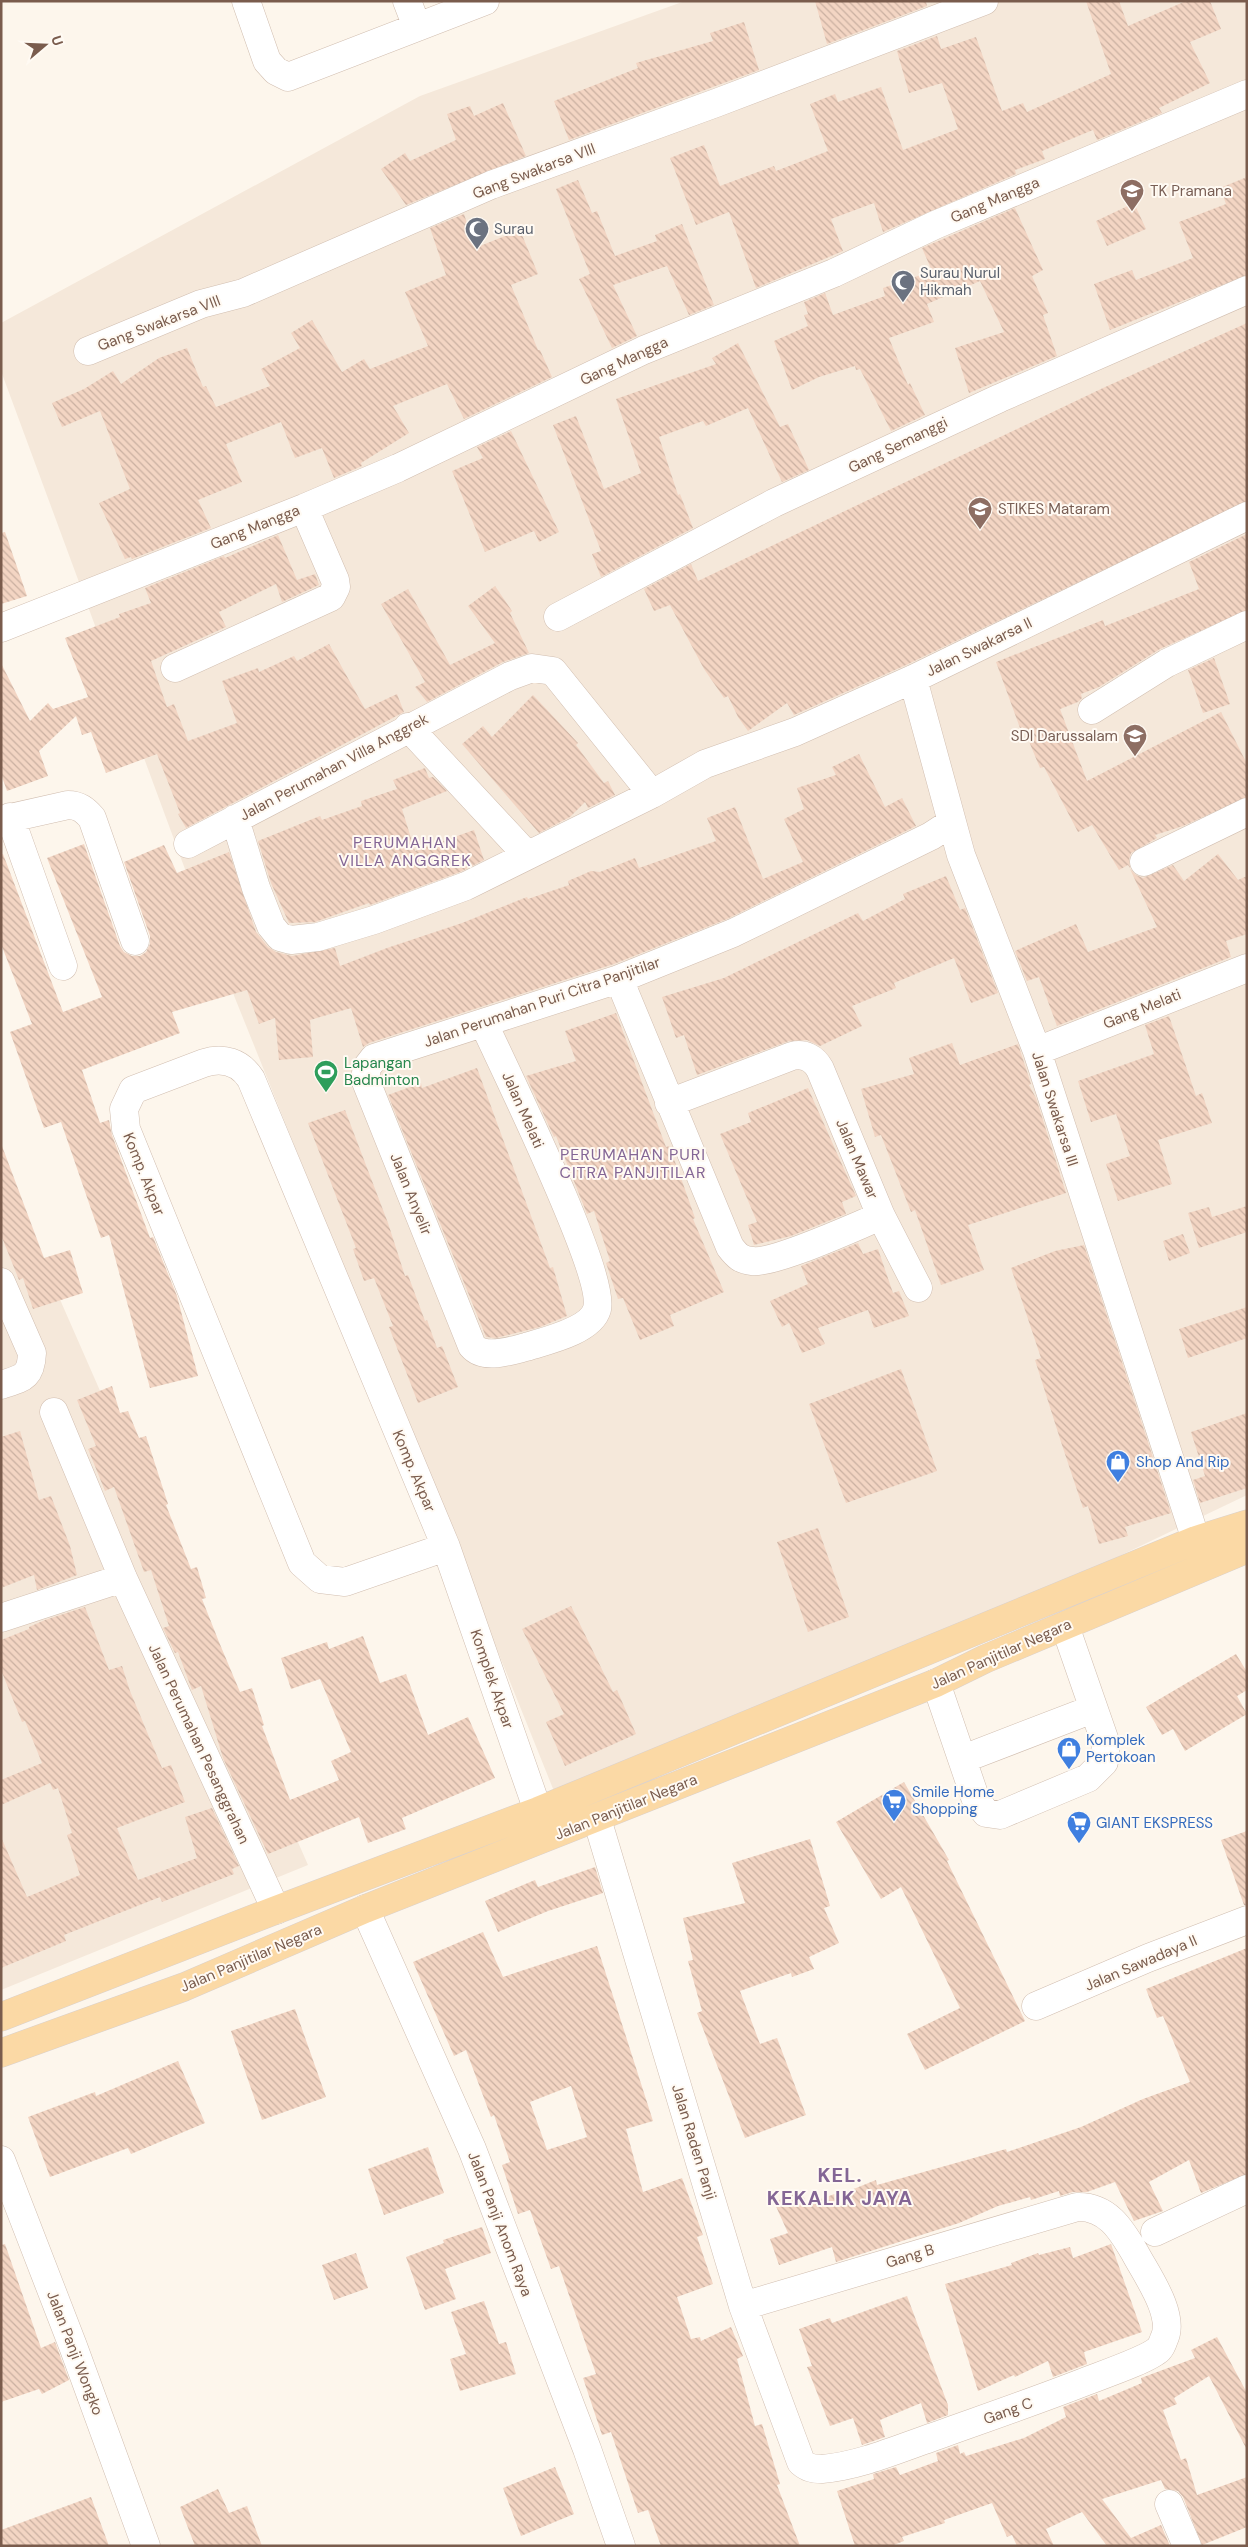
<svg xmlns="http://www.w3.org/2000/svg" width="1248" height="2547" font-family="'DM Sans',sans-serif">
	<style>
		.residential { fill: #f5e8da }
		.building { fill: url(#building-back-hatch); fill-rule: evenodd }
		.lines { fill: none; stroke-linecap: round; stroke-linejoin: round }
		.minor-casing { stroke: #d1beb0; stroke-width: 29 }
		.major-casing { stroke: #dad1cd; stroke-width: 29 }
		.minor { stroke: #fff; stroke-width: 28 }
		.major { stroke: #fbd9a5; stroke-width: 28 }
		.labels { text-anchor: middle; dominant-baseline: central; stroke-width: 4; stroke-linejoin: round; paint-order: stroke }
		.street-label { font-size: 15px; fill: #7a5c4d; stroke: #fffaf3 }
		.education-label { font-size: 15px; fill: #785e54; stroke: #fffaf3; text-anchor: start }
		.worship-label { font-size: 15px; fill: #5b616d; stroke: #fffaf3; text-anchor: start }
		.leisure-label { font-size: 15px; fill: #27864d; stroke: #fffaf3; text-anchor: start }
		.shop-label { font-size: 15px; fill: #366cbe; stroke: #fffaf3; text-anchor: start }
		.neighbourhood-label { font-size: 16px; letter-spacing: 1px; fill: #846695; stroke: #fffaf3 }
		.district-label { font-size: 20px; font-weight: bold; letter-spacing: 1px; fill: #846695; stroke: #fffaf3 }
	</style>
	<defs>
		<pattern id="building-back-hatch" width="6" height="6" patternUnits="userSpaceOnUse" patternTransform="scale(1.25)"><rect width="6" height="6" fill="#f3d5c3"/><path d="M-1 5l2 2M0 0l6 6M5-1l2 2" fill="none" stroke="#cab0a1"/></pattern>
	</defs>
	<rect width="100%" height="100%" fill="#fdf6ec"/>
	<path class="residential" d="M685,1h562v1494l-681,326 -360,-895 -205,-555v-48l419,-227z
		M1,1165l307,700 -307,125z"/>
	<path class="building" d="M815,1h111l1,5 -100,38z
		M1086,1h33l9,25 58,-25h24l11,28 -31,13 20,41 -51,25 3,5 -65,27 -4,-10 -51,21 3,8 -30,11 1,4 -133,58 -9,-29 -43,16 12,32 -87,37 -27,-76 -33,13 -26,-67 34,-13 16,41 54,-20 2,5 52,-20 -18,-47 25,-10 3,8 43,-15 22,63 55,-21 -16,-46 -33,10 -12,-42 40,-15 4,13 35,-12 26,74 21,-8 4,9 84,-38z
		M744,22l15,48 -190,70 -15,-39 84,-33 -2,-5 77,-22 -3,-8z
		M503,103l23,53 -120,49 -25,-36 24,-16 5,8 46,-21 -9,-26 23,-8 4,10z
		M1247,177v98l-137,55 -16,-46 38,-14 4,10 57,-22 -14,-36 47,-18 -6,-16z
		M578,180l14,33 5,-2 18,45 42,-15 -2,-6 27,-11 32,81 -25,10 -22,-49 -54,19 24,51 -25,12 -33,-69 11,-5 -34,-85z
		M1134,203l12,26 -39,17 -11,-25z
		M1015,208l28,62 -11,6 16,37 -5,2 14,41 -88,37 -14,-45 49,-16 -24,-51 -53,23 7,18 -45,16 19,47 2,-2 15,32 -34,16 -31,-62 -4,1 -1,-4 -36,11 -27,13 -18,-49 34,-15 -4,-11 4,-1 -4,-12 21,-9 8,22 52,-19 -2,-8 49,-17 -10,-23z
		M464,214l11,34 45,-18 18,44 -27,11 27,65h2l12,27 -88,42 -17,-35 -54,22 16,27 -48,30 1,3 -28,12 -12,-30 -27,10 -14,-36 -55,22 16,38 -44,18 13,28 -79,31 -1,-2 -6,2 -26,-56 31,-14 -30,-78 -38,16 -10,-24 32,-14 29,-18 8,13 38,-26 28,-10 16,39 3,-1 10,21 54,-21 -9,-17 39,-21 -9,-15 21,-13 30,52 22,-13 6,10 58,-23 -23,-54 41,-17 -16,-47z
		M1247,323v178l-341,164 -112,50 -7,-12 -39,28 -10,-14 -10,-21 -4,2 -20,-29 -34,-64 -16,6 -10,-22 47,-25 7,17 405,-193z
		M738,343l42,84 8,-3 21,46 -27,12 -34,-74 -42,18 -3,-5 -44,16 19,58 2,-1 13,34 -92,49 -9,-23 9,-3 -48,-126 23,-9 28,73 37,-16 -25,-74 100,-35 -4,-6z
		M511,431l48,101 -20,10 -5,-11 -49,21 -33,-81 31,-13 -6,-11z
		M5,532l22,64 -26,8v-71z
		M1247,534v76l-87,39 -61,38 -18,7 1,4 -4,4 -18,7 27,72 134,-69 26,52v33l-64,29 -28,9 2,3 -26,15 -2,7 1,8 -2,-3 -9,5 -27,-45 -14,7 -34,-65 -4,1 -17,-41 -3,1 -24,-66 107,-42 2,6 94,-37 -10,-27z
		M278,535l19,45 18,-6 4,11 -37,17 -6,-18 -57,28 7,15 -75,34 16,46 7,-3 14,37 49,-18 -15,-42 36,-13 1,4 35,-16 3,5 32,-17 36,65 32,-15 7,18 -218,116 -8,-14 2,-1 -23,-59 -51,19 -15,-41 -9,3 -6,-19 -37,35 9,25 -41,15 -6,-17v-111l29,58 18,-18 5,6 35,-12 -23,-59 55,-21 -1,-3 32,-11 -6,-15 79,-32 1,2z
		M495,586l17,25 -2,2 19,40 -26,9 -76,40 -12,-15 10,-5 -44,-78 27,-15 42,76 45,-22 -27,-37z
		M1214,658l16,46 -27,9 -15,-43z
		M533,695l45,48 -2,2 28,38 4,-2 7,14 -27,13 -3,-6 -15,15 -31,16 -77,-89 21,-18 9,11z
		M859,754l26,53 17,-9 14,28 -189,93 -113,45 -245,79 -6,4 -12,-39 -41,12 3,37 -34,3 -4,-42 -16,6 -12,-34 -75,22 8,21 -98,37 18,53 9,-3 3,15 38,103 3,-1 24,59 21,80 -48,12 -41,-153 -8,3 -40,-116 -17,6 -34,-96 22,-8 -31,-80v-89l2,-1 60,158 39,-15 -55,-139 37,-14 36,102 4,6 8,4h8l6,-4 4,-8v-8l-26,-74 40,-17 13,28 52,-21 27,80 12,15 8,5 16,4 43,-8 5,18 47,-18 75,-25 65,-26 1,2 41,-14 -1,-4 23,-10 9,1 35,-14 4,10 77,-27 -9,-23 28,-11 28,72 40,-17 -19,-43 20,-10 -7,-21 39,-13 -4,-8z
		M425,768l4,10 4,-1 14,14 -45,18 13,42 59,-21 10,30 -24,12 -90,33 -1,-2 -54,19 -26,1 -18,-40 -13,-42 62,-25 2,4 40,-14 -1,-5 36,-12 -4,-9z
		M1218,854l20,26 9,-4v58l-21,7 5,16 -174,69 -18,-49 -12,4 -12,-30 61,-27 12,28 69,-25 -27,-58 6,6 7,3 30,-13 11,16z
		M946,876l14,34 5,-2 33,85 -27,10 -17,-45 -60,25 2,5 -44,18 10,20 -42,20 -13,-6 -18,1 -92,34 -13,-40 -8,3 -14,-41 62,-19 134,-65 5,8 42,-22 -2,-5z
		M616,1013l50,134 3,-1 12,32 14,40 -2,1 31,73 -54,23 4,11 -34,14 -17,-42 -5,1 -12,-36 4,-2 -16,-50 -7,3 -31,-78 -2,1 -28,-61 50,-15 -11,-30z
		M1169,1016l27,80 6,-3 10,30 -54,17 14,44 -54,17 -12,-37 24,-8 -14,-42 -25,8 -13,-41 76,-27 -9,-29z
		M952,1043l8,22 58,-21 13,40 -2,1 7,13 30,95 -98,32 16,45 -43,15 -26,-75 -4,2 -30,-77 -6,2 -14,-48 53,-15 -5,-16z
		M477,1068l73,200 3,-1 14,49 -27,11 -44,11 -10,-1 -98,-242 33,-12 1,5z
		M808,1088l48,108 -14,6 4,12 -55,22 -37,9 -6,-20 9,-3 -37,-88 31,-12 -3,-9z
		M345,1110l43,113 17,53 3,-1 17,46 2,-1 10,28 5,-2 16,41 -40,16 -29,-76 4,-1 -19,-48 -10,3 -11,-32 3,-1 -48,-125z
		M2,1146l42,112 26,-8 13,43 -50,16 -10,-31 -4,2 -18,-45z
		M1247,1206v26l-48,16 -11,-35 21,-6 3,10z
		M1183,1234l7,19 -21,8 -6,-20z
		M858,1243l5,11 15,-5 15,44 6,-2 10,25 -35,12 -6,-18 -50,18 7,16 -23,9 -13,-30 -7,4 -12,-26 38,-17 -7,-18z
		M1084,1245l87,268 -46,14 3,9 -29,8 -11,-38 -5,2 -22,-66 -26,-82 6,-2 -30,-90 44,-17z
		M1247,1307v31l-59,20 -9,-29z
		M901,1369l36,102 -91,32 -37,-99z
		M112,1386l8,27 8,-2 11,27 7,-2 22,68 -2,1 25,64 6,-2 9,31 -4,1 17,43 21,50 12,-4 12,37 -2,1 28,74 49,-20 -8,-19 20,-9 -31,-73 -29,10 -10,-31 46,-16 2,7 34,-13 17,47 26,-9 22,61 40,-18 27,61 -93,40 4,11 -38,14 -9,-26 -91,37 -45,-96 -22,-72 -9,4 -14,-38 -3,1 -12,-25 6,-2 -18,-56 -7,2 -30,-85 -9,4 -17,-42 8,-3 -19,-46z
		M1247,1413v75l-47,15 -7,-23 12,-4 -14,-44z
		M20,1431l19,69 12,-4 19,50 7,29 -40,15 -3,-15 -33,13v-151z
		M818,1528l31,89 -41,15 -31,-90z
		M571,1606l42,86 4,-2 19,44 -71,32 -19,-44 18,-8 -42,-85z
		M85,1607l24,63 13,-4 8,25 32,77 9,-3 14,37 -68,26 21,52 59,-22 -12,-41 27,-9 27,58 -7,3 2,5 -72,28 -2,-5 -96,38 2,6 -65,27v-131l26,60 53,-22 -13,-40 5,-2 -14,-45 -5,2 -3,-7 -49,22v-25l41,-17 -17,-42 -3,1 -21,-52v-30l28,-11v-2l16,-7z
		M1236,1654l11,18v18l-10,6 10,18 -62,37 -12,-22 -11,6 -16,-28z
		M904,1782l45,78 -2,1 78,160 -100,49 -18,-36 53,-26 -59,-121 -20,12 -45,-77z
		M1247,1831v74h-3l-23,-65z
		M810,1839l20,67 -6,2 15,35 -30,14 5,12 -22,8 -1,-4 -51,18 20,53 17,-6 29,77 -61,23 -48,-125 5,-2 -14,-50 5,-1 -10,-42 62,-15 -13,-40z
		M595,1867l8,26 -55,18 -50,21 -13,-31 50,-21 3,7z
		M483,1932l20,45 94,-31 56,175 -27,8 17,63 39,-14 21,57 -6,2 16,47 -36,13 14,42 9,-2 1,4 30,-14 12,29 -6,3 18,67 7,-2 18,60 -3,1 23,61h-139l-13,-36 -10,3 -27,-81 -9,3 -19,-57 13,-4 -37,-108 -8,3 -21,-59 -12,4 -16,-49 8,-3 -16,-47 -3,2 -25,-67 -12,6 -41,-94zM571,2086l16,51 -40,13 -17,-48z
		M1247,1948v226l-46,19 -12,-33 -40,22 14,29 -29,10 -19,-39 -28,10h-14l-13,4 -1,-5 -28,9 -1,-3 -32,9 -39,17 -123,39 -4,-15 -53,18 -9,-26 18,-6 -14,-31 27,-11 6,13 33,-12 1,2 35,-14 1,5 129,-36 1,3 74,-25 62,-28 47,-17 -27,-66 -6,2 -11,-29z
		M295,2009l31,88 -64,23 -31,-89z
		M178,2061l27,62 -74,31 -3,-6 -78,29 -22,-60 67,-25 1,4z
		M428,2147l16,46 -60,22 -16,-46z
		M482,2227l9,26 -46,16 11,30 -31,11 -19,-53 38,-14 -1,-3z
		M5,2244l36,104 14,-6 14,38 -27,14 -3,-5 -38,13v-157z
		M1111,2244l31,88 -58,20 3,12 -34,13 -5,-16 -33,16 -1,-2 -36,16 -33,-107 67,-19 -1,-2 27,-10 1,2 31,-8 3,11z
		M356,2253l12,35 -34,12 -12,-35z
		M907,2296l41,109v10l-21,8 -6,-20 -41,17 5,17 -23,8 -9,-27 -23,8 -23,-59 5,-1 -13,-37 31,-11 2,5z
		M484,2301l15,43 7,-2 10,32 -56,17 -10,-32 16,-5 -15,-42z
		M1217,2337l30,56v57l-38,-74 -35,22 3,6 -14,6 18,50 5,-2 11,37 50,-18v50l-45,18 -19,-48 -5,-6 -13,-2 -4,-9 -59,19 29,39 30,-13 9,21h-63l-25,-34 -36,17 8,17h-37l-5,-11 -5,2 -15,-34 -48,17 1,3 -43,14 2,4 -13,5h-36l-18,-55 37,-12 -1,-5 23,-7 4,8 38,-14 -2,-8 22,-8 2,9 4,-2 2,4 58,-18 42,-21 -3,-10 34,-13 2,7 43,-18 -1,-5 54,-20 -4,-8z
		M555,2467l19,47 -53,22 -18,-48z
		M218,2489l11,24 18,-7 15,40h-67l-15,-39z
		M91,2497l18,49h-108v-16z"/>
	<g class="lines">
		<defs>
			<path id="minor" d="M246,1l21,60 9,10 12,6 197,-76
				M407,1l10,26
				M88,351l113,-47 42,-11 248,-108 225,-82 268,-102
				M558,617l216,-114 226,-105 247,-108
				M1,628l303,-120 94,-40 246,-118 190,-77 101,-48 312,-131
				M175,668l156,-71 5,-10 -1,-7 -31,-72
				M913,679l48,176 76,196 159,489
				M1092,710l75,-47 80,-38
				M408,727l119,128
				M10,817l53,149
				M235,819l21,69 15,38 9,11 11,3 27,-3 56,-17 92,-34 186,-92 53,-30 90,-32 118,-53 334,-163
				M1,820l67,-15c11,0 17,5 24,13l43,123
				M188,844l322,-168 22,-8 21,3 99,123
				M1144,862l103,-50
				M619,979l111,268c7,9 11,13 22,14 23,3 104,-35 129,-45
				M484,1024c20,44 122,250 113,285 -6,22 -52,32 -71,38 -16,4 -42,13 -54,-1l-107,-267 2,-12 7,-9 245,-79 114,-46 198,-97 20,-13
				M1037,1051l210,-83
				M669,1103l123,-47c12,-3 22,2 28,13l61,147 37,72
				M1,1282l31,71c-1,25 -10,25 -31,32
				M54,1412l69,166 153,332
				M446,1547l-101,35 -25,-3 -18,-16 -176,-434 -2,-20 9,-19 71,-27c19,-6 36,-1 47,16l195,468 92,264
				M1,1618l122,-40
				M936,1683l40,117 10,13 14,2 88,-37 16,-16 2,-18 -41,-118
				M963,1759l130,-50
				M597,1819l146,487 58,156c7,6 12,7 21,7 36,-3 74,-19 108,-31 50,-18 100,-35 149,-54 17,-7 69,-24 80,-35 2,-2 4,-7 5,-10 12,-24 -18,-65 -29,-86 -14,-24 -28,-47 -58,-46l-334,99
				M365,1909l107,240 115,300 34,97
				M1036,2006l112,-48 99,-38
				M1,2160l72,186 73,200
				M1155,2232l92,-43
				M1169,2504l18,42"/>
			<path id="major" d="M1,2017l275,-107 262,-99 658,-271 51,-16
				M1,2053l183,-66 181,-78 571,-226 49,-24 262,-110"/>
		</defs>
		<use href="#minor" class="minor-casing"/>
		<use href="#major" class="major-casing"/>
		<use href="#minor" class="minor"/>
		<use href="#major" class="major"/>
	</g>
	<defs>
		<symbol id="school-pin" viewBox="-11 -11 22 30"><path d="M0 17L-7.5 6A9.5 9.5 0 1 1 7.5 6Z" fill="#8d6e63" stroke="#fffaf3"/><path d="M0-5L7-2L0 1L-7-2ZM-4 1L0 2.5L4 1V4Q0 6-4 4Z" fill="#fff"/></symbol>
		<symbol id="mosque-pin" viewBox="-11 -11 22 30"><path d="M0 17L-7.5 6A9.5 9.5 0 1 1 7.5 6Z" fill="#6b7280" stroke="#fffaf3"/><path d="M3.5-4.9A6 6 0 1 0 3.5 4.9A5 5 0 1 1 3.5-4.9Z" fill="#fff"/></symbol>
		<symbol id="university-pin" viewBox="-11 -11 22 30"><path d="M0 17L-7.5 6A9.5 9.5 0 1 1 7.5 6Z" fill="#8d6e63" stroke="#fffaf3"/><path d="M0-5L7-2L0 1L-7-2ZM-4 1L0 2.5L4 1V4Q0 6-4 4Z" fill="#fff"/></symbol>
		<symbol id="stadium-pin" viewBox="-11 -11 22 30"><path d="M0 17L-7.5 6A9.5 9.5 0 1 1 7.5 6Z" fill="#2e9e5b" stroke="#fffaf3"/><path d="M0-5a6.5 5 0 1 0 0 10a6.5 5 0 1 0 0-10ZM-3.5-1.8h7v3.6h-7Z" fill="#fff"/></symbol>
		<symbol id="shop-pin" viewBox="-11 -11 22 30"><path d="M0 17L-7.5 6A9.5 9.5 0 1 1 7.5 6Z" fill="#3f7fe0" stroke="#fffaf3"/><path d="M-5-2.5h2.3a2.7 3.5 0 0 1 5.4 0H5L5.5 6h-11ZM-1.5-2.5h3a1.5 2.3 0 0 0-3 0Z" fill="#fff"/></symbol>
		<symbol id="supermarket-pin" viewBox="-11 -11 22 30"><path d="M0 17L-7.5 6A9.5 9.5 0 1 1 7.5 6Z" fill="#3f7fe0" stroke="#fffaf3"/><path d="M-6-5.5h2.5l.6 2H6L4.5 2H-2.5L-4.4-4H-6ZM-1.5 3.2a1.3 1.3 0 1 0 .1 0ZM3 3.2a1.3 1.3 0 1 0 .1 0Z" fill="#fff"/></symbol>
	</defs>
	<g fill-rule="evenodd">
		<use href="#school-pin" x="1118" y="177" width="28" height="38"/>
		<use href="#mosque-pin" x="463" y="215" width="28" height="38"/>
		<use href="#mosque-pin" x="889" y="268" width="28" height="38"/>
		<use href="#university-pin" x="966" y="495" width="28" height="38"/>
		<use href="#school-pin" x="1121" y="722" width="28" height="38"/>
		<use href="#stadium-pin" x="312" y="1058" width="28" height="38"/>
		<use href="#shop-pin" x="1104" y="1448" width="28" height="38"/>
		<use href="#shop-pin" x="1055" y="1735" width="28" height="38"/>
		<use href="#supermarket-pin" x="880" y="1787" width="28" height="38"/>
		<use href="#supermarket-pin" x="1065" y="1809" width="28" height="38"/>
	</g>
	<g class="labels">
		<g class="street-label">
			<text transform="translate(534 171) rotate(-21)">Gang Swakarsa VIII</text>
			<text transform="translate(995 200) rotate(-23)">Gang Mangga</text>
			<text transform="translate(159 323) rotate(-21)">Gang Swakarsa VIII</text>
			<text transform="translate(624 361) rotate(-25)">Gang Mangga</text>
			<text transform="translate(898 445) rotate(-26)">Gang Semanggi</text>
			<text transform="translate(255 527) rotate(-22)">Gang Mangga</text>
			<text transform="translate(979 647) rotate(-26)">Jalan Swakarsa II</text>
			<text transform="translate(334 767) rotate(-28)">Jalan Perumahan Villa Anggrek</text>
			<text transform="translate(542 1002) rotate(-19)">Jalan Perumahan Puri Citra Panjitilar</text>
			<text transform="translate(1142 1009) rotate(-22)">Gang Melati</text>
			<text transform="translate(1055 1109) rotate(72)">Jalan Swakarsa III</text>
			<text transform="translate(523 1110) rotate(66)">Jalan Melati</text>
			<text transform="translate(857 1159) rotate(67)">Jalan Mawar</text>
			<text transform="translate(144 1174) rotate(68)">Komp. Akpar</text>
			<text transform="translate(411 1194) rotate(68)">Jalan Anyelir</text>
			<text transform="translate(414 1471) rotate(67)">Komp. Akpar</text>
			<text transform="translate(1001 1654) rotate(-24)">Jalan Panjitilar Negara</text>
			<text transform="translate(492 1679) rotate(71)">Komplek Akpar</text>
			<text transform="translate(199 1744) rotate(65)">Jalan Perumahan Pesanggrahan</text>
			<text transform="translate(626 1807) rotate(-22)">Jalan Panjitilar Negara</text>
			<text transform="translate(251 1958) rotate(-23)">Jalan Panjitilar Negara</text>
			<text transform="translate(1141 1963) rotate(-23)">Jalan Sawadaya II</text>
			<text transform="translate(694 2142) rotate(73)">Jalan Raden Panji</text>
			<text transform="translate(500 2224) rotate(69)">Jalan Panji Anom Raya</text>
			<text transform="translate(910 2256) rotate(-17)">Gang B</text>
			<text transform="translate(75 2353) rotate(69)">Jalan Panji Wongko</text>
			<text transform="translate(1008 2411) rotate(-20)">Gang C</text>
		</g>
		<g class="education-label">
			<text x="1150" y="191">TK Pramana</text>
			<text x="998" y="509">STIKES Mataram</text>
			<text x="1118" y="736" text-anchor="end">SDI Darussalam</text>
		</g>
		<g class="worship-label">
			<text x="494" y="229">Surau</text>
			<text x="920" y="273">Surau Nurul<tspan x="920" dy="17">Hikmah</tspan></text>
		</g>
		<g class="leisure-label">
			<text x="344" y="1063">Lapangan<tspan x="344" dy="17">Badminton</tspan></text>
		</g>
		<g class="shop-label">
			<text x="1136" y="1462">Shop And Rip</text>
			<text x="1086" y="1740">Komplek<tspan x="1086" dy="17">Pertokoan</tspan></text>
			<text x="912" y="1792">Smile Home<tspan x="912" dy="17">Shopping</tspan></text>
			<text x="1096" y="1823">GIANT EKSPRESS</text>
		</g>
		<g class="neighbourhood-label">
			<text x="405" y="842">PERUMAHAN<tspan x="405" dy="18">VILLA ANGGREK</tspan></text>
			<text x="633" y="1154">PERUMAHAN PURI<tspan x="633" dy="18">CITRA PANJITILAR</tspan></text>
		</g>
		<g class="district-label">
			<text x="840" y="2175">KEL.<tspan x="840" dy="23">KEKALIK JAYA</tspan></text>
		</g>
	</g>
	<rect width="1248" height="2547" fill="none" stroke="#7a5c4d" stroke-width="5"/>
	<g transform="translate(45 45) rotate(71)" stroke="#fffaf3" stroke-width="4" paint-order="stroke">
	<path d="M0-4L9 19L0 12L-9 19Z" fill="#7a5c4d"/>
	<text y="-8" font-size="14" font-weight="bold" text-anchor="middle" fill="#7a5c4d">U</text>
	</g>
</svg>
